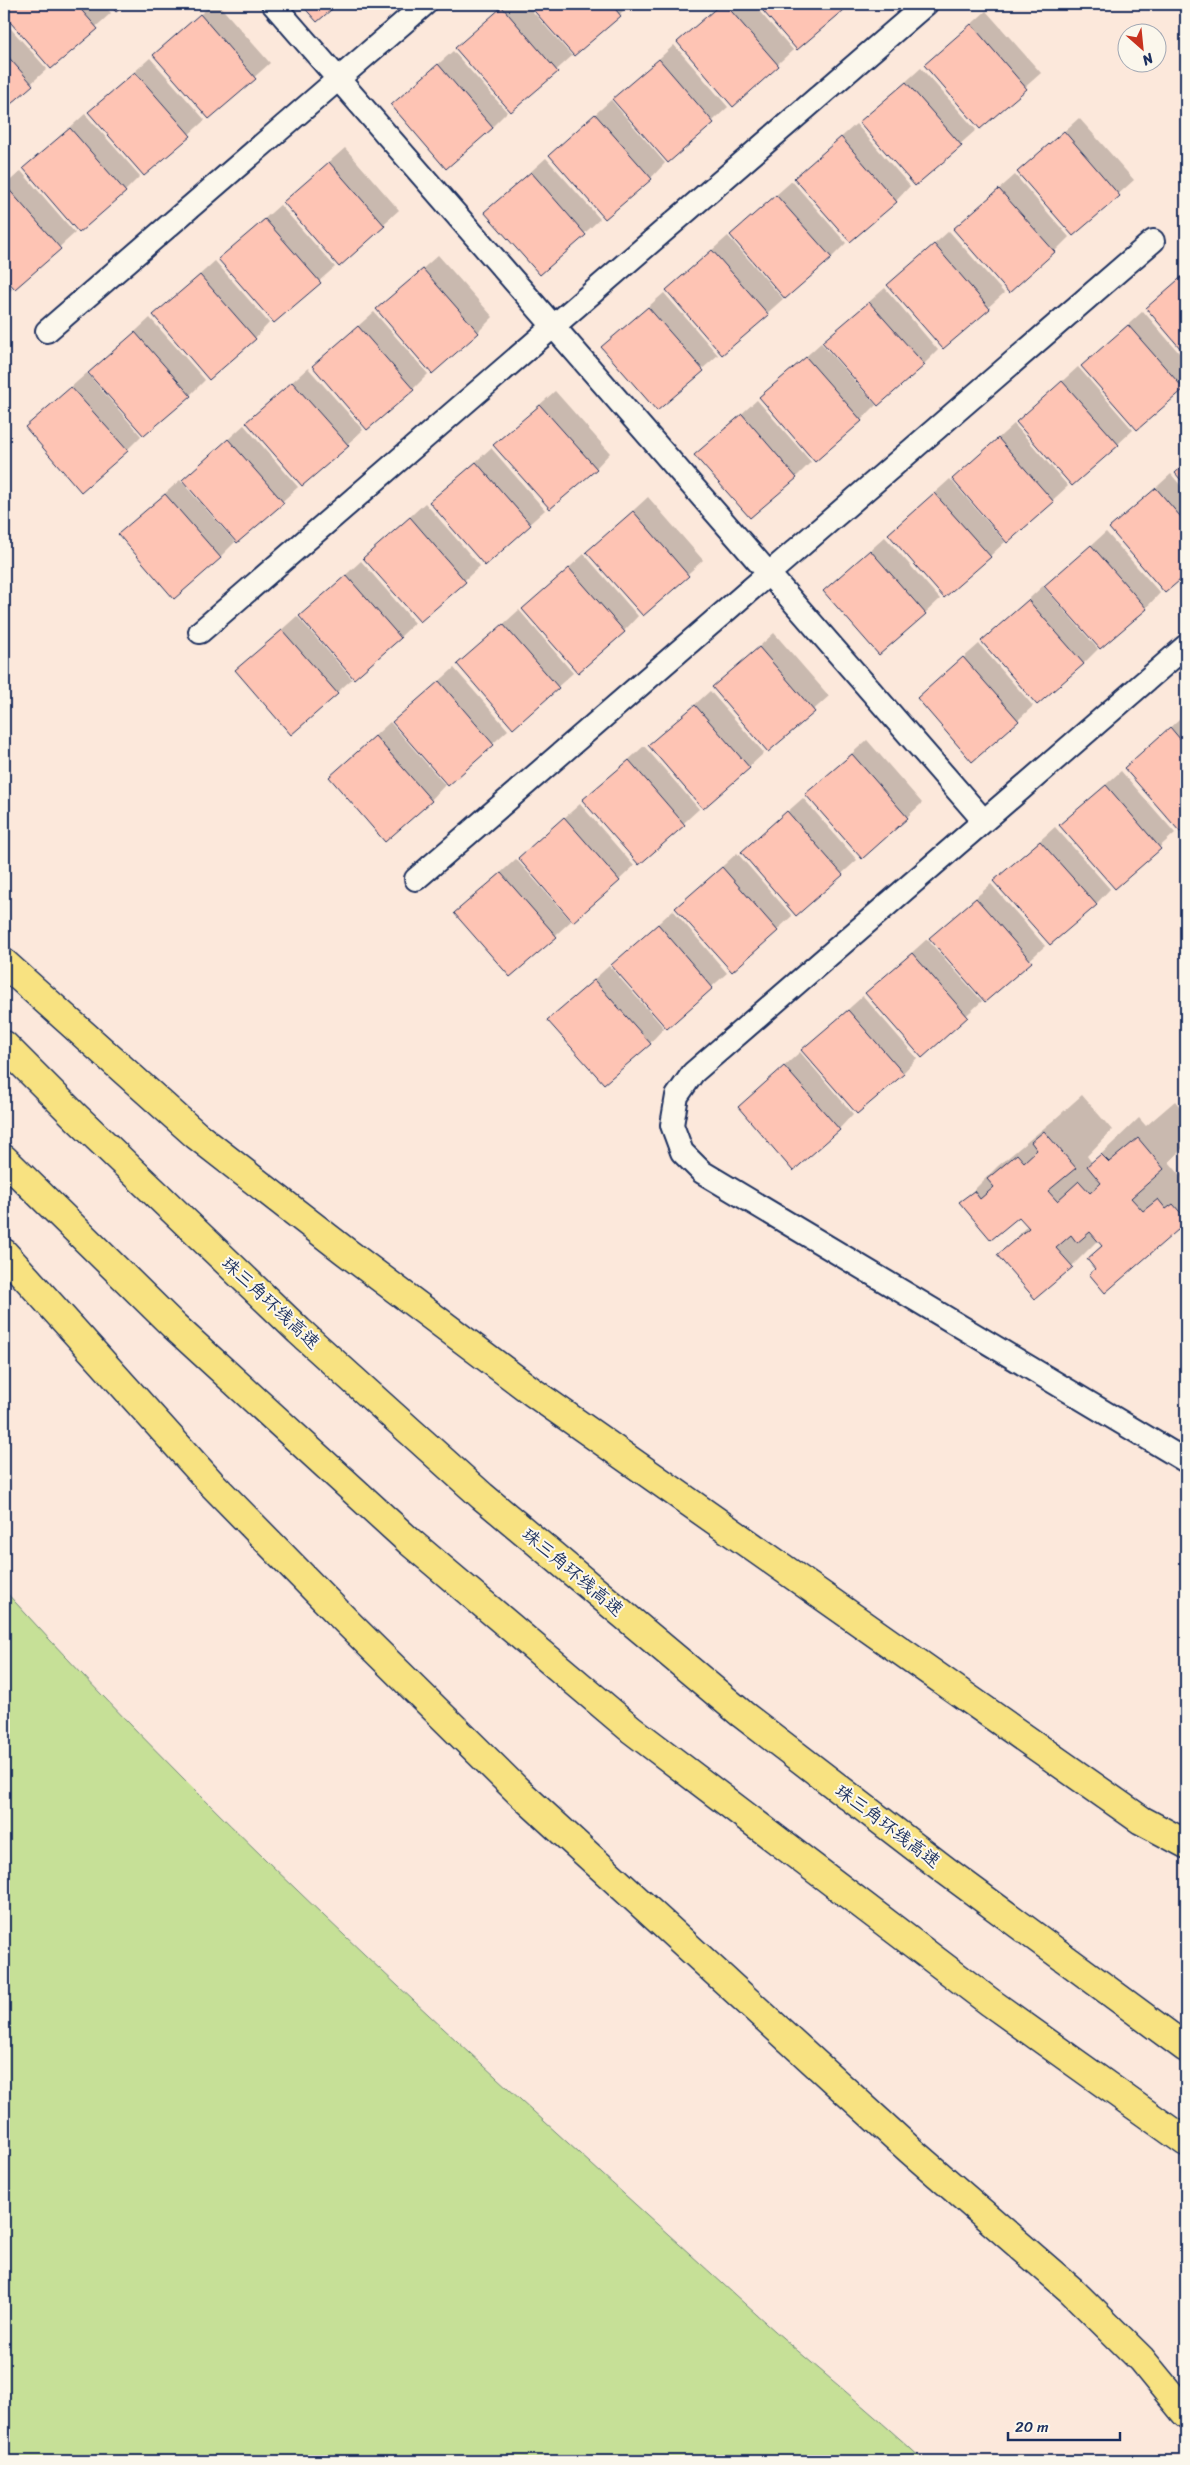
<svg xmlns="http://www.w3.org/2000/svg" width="1190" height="2465" font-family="Sriracha,'LXGW WenKai TC',sans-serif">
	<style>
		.green { fill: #c6e097; stroke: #70887a }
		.shadow { fill: #0003 }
		.building { fill: #fec4b4; stroke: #1b2f5e }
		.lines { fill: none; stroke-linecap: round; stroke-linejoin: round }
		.service-casing { stroke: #1b2f5e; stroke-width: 26 }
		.motorway-casing { stroke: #1b2f5e; stroke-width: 31 }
		.service { stroke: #fbf7ec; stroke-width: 22 }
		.motorway { stroke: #f8e281; stroke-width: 28 }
		.labels { text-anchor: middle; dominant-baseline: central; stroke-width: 4; stroke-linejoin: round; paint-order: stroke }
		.street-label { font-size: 18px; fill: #1b2f5e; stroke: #fbf7ec }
	</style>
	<rect width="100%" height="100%" fill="#fce8db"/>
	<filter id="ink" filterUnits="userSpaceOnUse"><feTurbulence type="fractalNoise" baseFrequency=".02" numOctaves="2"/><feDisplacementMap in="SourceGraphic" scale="10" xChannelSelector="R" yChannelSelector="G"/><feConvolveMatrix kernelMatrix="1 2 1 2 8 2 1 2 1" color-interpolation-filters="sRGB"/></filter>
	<g filter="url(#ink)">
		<path class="green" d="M4,1590c234,258 495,490 752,724 55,50 114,96 168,147h-920z"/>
		<path class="shadow" d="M4,4h99l8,9 -60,54 -47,-54z
			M212,4h6l52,59 -61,55 -54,-63z
			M506,4h20l46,52 -60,54 -55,-62z
			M530,4h101l-57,51z
			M720,4h33l40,46 -60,55 -55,-63z
			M759,4h89l-50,45z
			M986,11l55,62 -61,54 -54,-62z
			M4,21l43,48 -43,39z
			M674,45l54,62 -60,55 -54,-62z
			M453,51l54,61 -15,15 -99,-22z
			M150,58l55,62 -61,54 -39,-76z
			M921,68l55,62 -61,54 -54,-62z
			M611,100l54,63 -14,15 -101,-23z
			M85,114l55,62 -15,15 -100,-23z
			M1079,118l55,62 -61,55 -54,-63z
			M856,124l54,62 -14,15 -100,-23z
			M345,148l54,62 -60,55 -55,-63z
			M546,158l54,61 -60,55 -54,-62z
			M21,171l54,62 -60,54 -11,-12v-89z
			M1015,175l54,62 -15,15 -100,-23z
			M792,181l54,62 -15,15 -100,-23z
			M280,205l55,62 -61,54 -39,-76z
			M949,231l55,62 -61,55 -54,-63z
			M728,236l55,63 -61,54 -55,-63z
			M438,255l55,62 -15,15 -100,-23z
			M215,261l54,62 -14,15 -100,-23z
			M1186,273v80l-38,-45z
			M4,280l8,9 -8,8z
			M885,288l53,62 -14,14 -85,-36z
			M664,293l54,62 -61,54 -39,-76z
			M1143,311l43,50v24l-3,3 -100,-22z
			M374,312l54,62 -15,15 -100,-23z
			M150,318l55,62 -15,15 -100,-22z
			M821,343l55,62 -15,15 -100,-23z
			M1078,367l55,63 -15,14 -101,-22z
			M308,368l55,62 -61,55 -55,-63z
			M87,373l54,63 -14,14 -101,-23z
			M555,391l55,62 -14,15 -101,-23z
			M757,400l54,62 -15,15 -100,-22z
			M1014,424l54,62 -60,55 -55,-62z
			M244,425l54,62 -60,55 -55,-62z
			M491,448l54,62 -60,54 -54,-62z
			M1171,474l15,18v81l-21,18 -54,-62z
			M950,479l55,63 -15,14 -101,-22z
			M180,480l55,62 -15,15 -101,-22z
			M648,497l55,63 -60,55 -55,-63z
			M425,503l55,63 -60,55 -55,-63z
			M1106,532l54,61 -14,15 -100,-22z
			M885,537l55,62 -15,14 -100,-22z
			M584,554l54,62 -14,15 -100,-22z
			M361,561l54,62 -15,14 -99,-21z
			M1043,586l55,63 -15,15 -100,-23z
			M519,610l54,63 -60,54 -55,-62z
			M297,616l55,63 -60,54 -55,-63z
			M774,633l55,63 -61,55 -54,-63z
			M979,644l54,62 -15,14 -100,-22z
			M454,668l54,62 -60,54 -54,-62z
			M710,691l54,62 -15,14 -99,-22z
			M1186,714v111l-6,6 -55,-63z
			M390,722l55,63 -14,15 -101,-23z
			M867,740l55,63 -15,14 -85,-37z
			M644,746l55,63 -60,55 -55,-64z
			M1121,771l54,62 -60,54 -54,-62z
			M803,798l54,62 -60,54 -55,-62z
			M580,804l54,62 -15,14 -100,-22z
			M1055,827l55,62 -14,15 -101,-23z
			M737,853l55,63 -60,55 -55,-63z
			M516,859l55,62 -60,55 -55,-63z
			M991,884l54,62 -60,54 -54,-62z
			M673,910l54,63 -60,54 -54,-62z
			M927,939l55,62 -60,55 -55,-63z
			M609,966l55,62 -14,15 -101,-23z
			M863,996l54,62 -14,15 -100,-23z
			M800,1052l53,62 -14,15 -100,-22z
			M1082,1095l30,35 -25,26 5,7 47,-45 7,8 29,-25 11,13v31l-17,17 11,13 6,-5v52l-81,69 -9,-22 -8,-10 14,-14 -4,-5 -26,26 -73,-11 29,-30 -9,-10 -58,-12 37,-37 57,-47z"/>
		<path class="building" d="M4,4h72l22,25 -47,40 -47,-54z
			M108,4h18l-10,8z
			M301,4h37l-21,18z
			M528,4h83l10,12 -47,40z
			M721,4h4l54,62 -46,41 -56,-65z
			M757,4h82l5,6 -47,40z
			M502,7l56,65 -47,40 -56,-64z
			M200,14l56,65 -47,40 -56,-64z
			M971,24l56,65 -47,40 -56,-64z
			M4,52l29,33 -29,25z
			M659,59l55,64 -46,40 -56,-64z
			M438,64l55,64 -47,41 -55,-64z
			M135,72l56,64 -47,40 -56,-64z
			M906,82l56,64 -47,40 -56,-64z
			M595,114l57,65 -47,40 -56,-64z
			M70,128l56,64 -47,41 -56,-65z
			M1064,131l56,65 -47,40 -56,-64z
			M841,137l56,65 -47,40 -56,-64z
			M329,162l56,64 -46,41 -56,-65z
			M531,172l55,63 -46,40 -56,-63z
			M5,185l56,64 -46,40 -11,-12z
			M999,189l56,63 -46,41 -56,-64z
			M776,195l56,63 -47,41 -55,-64z
			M265,219l56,64 -47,40 -56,-64z
			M934,244l56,65 -47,40 -56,-64z
			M712,250l57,65 -47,40 -56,-65z
			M423,269l56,64 -47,41 -56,-65z
			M1186,273v82l-40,-47z
			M200,275l56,64 -47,41 -56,-65z
			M869,302l56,63 -47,41 -56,-64z
			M648,307l56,64 -47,40 -56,-64z
			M1128,325l56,64 -47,41 -56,-64z
			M358,326l56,64 -47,40 -55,-64z
			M135,332l56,64 -47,40 -56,-63z
			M806,357l56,64 -47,41 -56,-65z
			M1062,381l57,64 -47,41 -56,-64z
			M292,382l57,64 -47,40 -56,-64z
			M71,387l57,64 -47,41 -56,-65z
			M540,405l57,64 -47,40 -57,-64z
			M742,414l55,64 -47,40 -56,-63z
			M998,438l56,64 -47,41 -55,-64z
			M228,439l56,64 -47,40 -55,-63z
			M476,462l55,63 -46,41 -56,-64z
			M1186,463v23l-11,-13z
			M1156,488l30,35v52l-21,18 -56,-65z
			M934,493l57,64 -47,41 -56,-64z
			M165,494l56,64 -47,41 -56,-65z
			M633,511l56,65 -46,40 -57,-64z
			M410,517l56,65 -46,40 -57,-64z
			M1091,545l56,64 -47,40 -56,-63z
			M870,550l56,64 -47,41 -56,-64z
			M569,568l56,64 -47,41 -56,-64z
			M346,575l55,63 -47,41 -55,-63z
			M1028,600l56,64 -47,41 -56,-64z
			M503,624l56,64 -46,41 -56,-65z
			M282,630l56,64 -47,41 -56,-65z
			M759,647l56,65 -47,40 -56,-65z
			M963,657l56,64 -47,41 -55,-64z
			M439,681l55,64 -46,41 -56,-64z
			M695,705l55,63 -47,41 -55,-64z
			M1170,727l16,19v81l-6,5 -56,-64z
			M375,736l57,65 -47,41 -56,-65z
			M852,754l56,64 -46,41 -57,-65z
			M629,760l56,65 -46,40 -57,-65z
			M1106,785l55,64 -46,40 -56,-64z
			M787,811l56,64 -47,41 -55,-64z
			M564,817l56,64 -47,41 -55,-64z
			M1040,841l57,64 -47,40 -57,-64z
			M722,867l56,64 -46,41 -57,-64z
			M501,873l56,64 -47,40 -56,-64z
			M976,898l56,64 -47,40 -56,-64z
			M658,924l55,64 -46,41 -56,-64z
			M912,953l56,64 -46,41 -57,-65z
			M594,980l57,64 -47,40 -57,-64z
			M848,1010l56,64 -47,40 -56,-64z
			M784,1066l56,64 -47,41 -55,-64z
			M1044,1131l32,37 -28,23 9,10 22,-20 11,12 11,-10 -14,-17 14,-12 8,8 29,-24 26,31 -33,29 12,13 15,-12 8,10 7,-5 13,15v4l-81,70 -16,-19 6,-5 -8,-10 15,-13 -12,-14 -13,11 -6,-8 -15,13 17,19 -38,32 -38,-44 32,-27 -10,-11 -28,23 -32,-38 15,-11 6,8 14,-12 -7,-8 30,-25 7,8 13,-12 -6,-8z"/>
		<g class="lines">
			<defs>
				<path id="service" d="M273,4l711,817
					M47,331l378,-327
					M200,632l726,-628
					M1186,646l-493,427 -16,23 -5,29 10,27 20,20 484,289
					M416,879l737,-638"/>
				<path id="motorway" d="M4,963l192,172 149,116 189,142 607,427 45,24
					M4,1045l71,71 224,215 183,165 260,218 203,156 241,178
					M4,1159l169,166 236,216 222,188 359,273 196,140
					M4,1253l208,231 137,140 169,167 392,359 161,140 70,69 45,55"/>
			</defs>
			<use href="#service" class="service-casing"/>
			<use href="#motorway" class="motorway-casing"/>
			<use href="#service" class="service"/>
			<use href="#motorway" class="motorway"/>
		</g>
	</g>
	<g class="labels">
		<g class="street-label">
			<text transform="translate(271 1303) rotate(43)">珠三角环线高速</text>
			<text transform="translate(573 1572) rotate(40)">珠三角环线高速</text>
			<text transform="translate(888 1826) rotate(37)">珠三角环线高速</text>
		</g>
	</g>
	<rect width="1190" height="2465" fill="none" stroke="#fbf7ec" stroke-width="20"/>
	<rect x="10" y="10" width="1170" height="2445" fill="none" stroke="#1b2f5e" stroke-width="2" filter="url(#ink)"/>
	<g transform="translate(1142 48) rotate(153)"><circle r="24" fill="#fbf7ec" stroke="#a1a7b3"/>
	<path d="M0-4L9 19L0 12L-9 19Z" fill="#c8321e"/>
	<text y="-8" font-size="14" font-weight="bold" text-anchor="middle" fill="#1b2f5e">N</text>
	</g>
	<path d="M1008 2432v8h112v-8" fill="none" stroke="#1b2f5e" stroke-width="2.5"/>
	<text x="1015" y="2432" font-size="15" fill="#1b2f5e" stroke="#fbf7ec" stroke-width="4" paint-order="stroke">20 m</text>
</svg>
